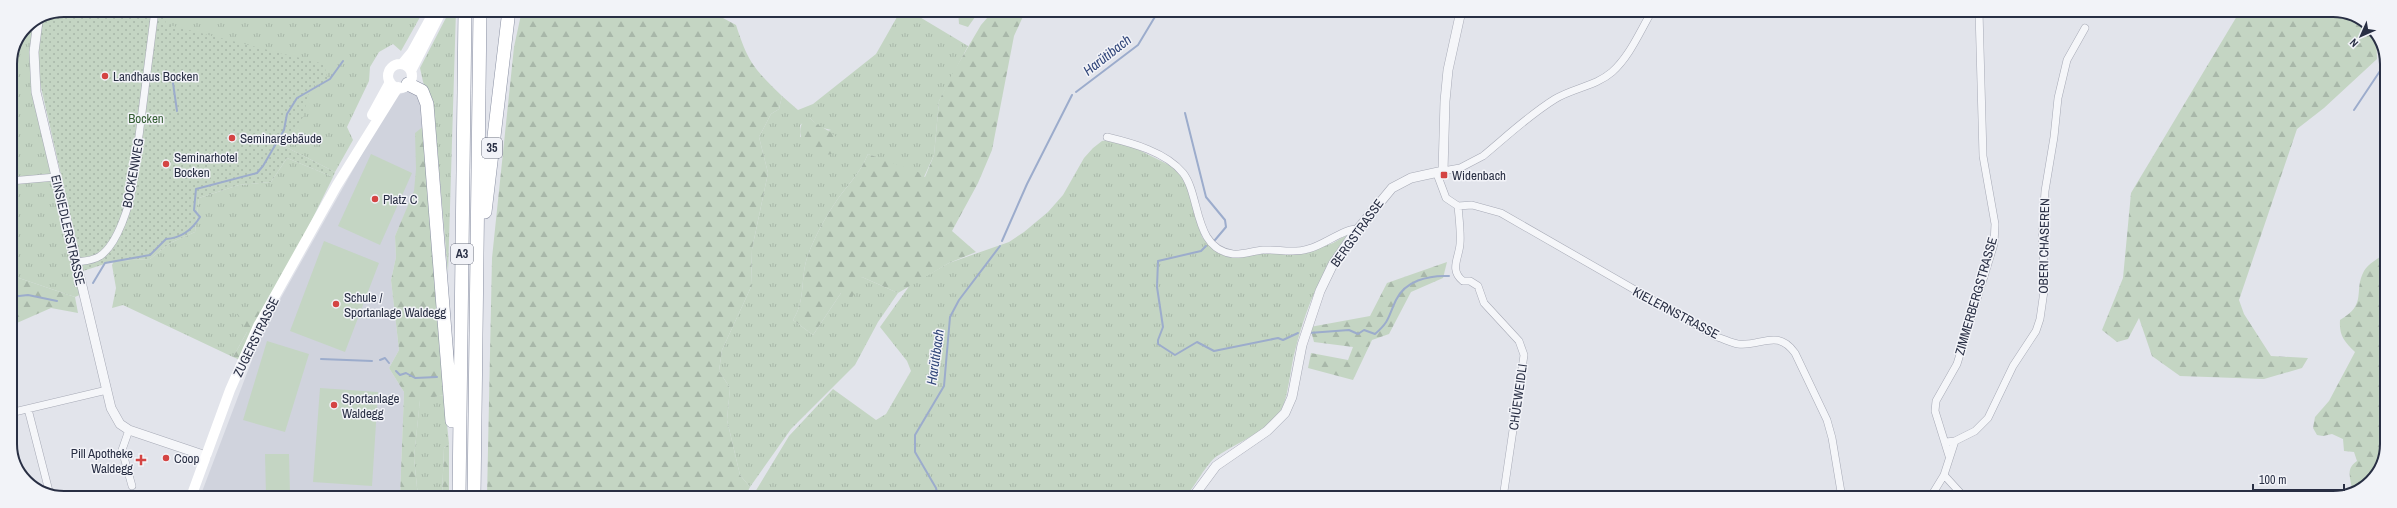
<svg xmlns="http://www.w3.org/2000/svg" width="2397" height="508" font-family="'Archivo Narrow',sans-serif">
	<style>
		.built { fill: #d0d3dd }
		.grass { fill: url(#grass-tufts); fill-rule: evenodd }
		.forest { fill: url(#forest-firs) }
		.park { fill: url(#park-dots) }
		.garden { fill: #c4d5c3 }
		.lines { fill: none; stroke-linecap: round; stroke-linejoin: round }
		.stream { stroke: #9caccc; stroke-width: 2 }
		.minor-casing { stroke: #a7aab6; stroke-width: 8 }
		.tertiary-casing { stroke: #a7aab6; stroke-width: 10 }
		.motorway-casing { stroke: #898fa2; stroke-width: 14 }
		.minor { stroke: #f5f6f9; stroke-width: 7 }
		.tertiary { stroke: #f5f6f9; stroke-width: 9 }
		.secondary { stroke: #fff; stroke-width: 10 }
		.motorway { stroke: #fff; stroke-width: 13 }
		.poi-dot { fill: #d44443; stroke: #f2f3f8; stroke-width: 1.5 }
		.labels { text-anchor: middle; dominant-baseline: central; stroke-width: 3; stroke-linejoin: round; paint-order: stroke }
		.shield { fill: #f2f3f8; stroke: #656a7a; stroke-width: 1 }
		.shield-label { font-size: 12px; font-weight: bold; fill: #292f44 }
		.poi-label { font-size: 13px; fill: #292f44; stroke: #f2f3f8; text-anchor: start }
		.park-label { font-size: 13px; fill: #376036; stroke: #f2f3f8 }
		.street-label { font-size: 13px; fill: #292f44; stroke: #f2f3f8 }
		.water-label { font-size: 14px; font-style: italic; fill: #31467a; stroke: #f2f3f8 }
		.rim { fill: none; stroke: #292f44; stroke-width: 2 }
	</style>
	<defs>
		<pattern id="grass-tufts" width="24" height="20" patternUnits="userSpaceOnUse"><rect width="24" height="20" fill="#c4d5c3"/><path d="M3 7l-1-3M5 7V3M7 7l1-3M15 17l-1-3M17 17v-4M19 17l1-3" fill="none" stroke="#a8b7a9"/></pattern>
		<pattern id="forest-firs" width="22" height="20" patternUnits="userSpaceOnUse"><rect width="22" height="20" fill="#c4d5c3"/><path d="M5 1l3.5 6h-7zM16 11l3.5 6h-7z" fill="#a8b7a9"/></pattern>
		<pattern id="park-dots" width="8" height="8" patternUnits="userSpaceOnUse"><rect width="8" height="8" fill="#c4d5c3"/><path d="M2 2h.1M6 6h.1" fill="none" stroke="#a8b7a9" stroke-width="1.8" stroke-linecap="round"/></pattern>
	</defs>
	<rect width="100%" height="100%" fill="#e2e4eb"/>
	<path class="built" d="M412,89l8,8 4,29 -9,65 -20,45 1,21 -5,23 8,70 -10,18 15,24 -4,105h-200l64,-169 130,-231z"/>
	<path class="grass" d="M168,10h256l-23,41 -8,-7 -14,8 -9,15 -1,14 -22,46 6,13 -18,32 -51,-26 17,-27 -137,-95z
		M450,10h6l-8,263 -15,-173 -9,-14 -4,-18z
		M901,10h7l60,36 -29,55 -5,54 -10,22 -56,-23c-9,21 -19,29 -31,46 -11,16 -22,36 -29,55 -8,21 -2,46 -15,65l20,15 28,-42 21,-16 36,16 -20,29 -23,43 -64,64 -41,58 -10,-12 -13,-55 3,-32 -11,-17 3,-21 29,-63 1,-38 16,-76 -9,-36 12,-23 8,-5 3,-13 16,14 15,-6 63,-50zM810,118l9,9 12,3 -31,7v-12z
		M40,20l-9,40 53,233 -9,4 -65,-22v-211l16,-38z
		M1110,140l25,8 40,20 11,15 16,54 9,10 19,10 26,-4 47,1 30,-11 14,-8c-25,35 -42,74 -52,116 -4,13 -7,49 -14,59 -14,22 -43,32 -64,46 -10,7 -23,31 -31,41h-434l37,-61 44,-47 43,31 10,-6 25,-43 -4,-10 -27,-34 30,-42 39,-22 60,-21 15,-10 24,-20 15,-17 21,-37 9,-10 9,-7z
		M287,158l46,19 -62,126 -24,29 -14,25 -110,-52 -11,3 4,-20 -4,-23 2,-4 36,-2 20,-16 25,-11 4,-34 40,-13 32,-3z
		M444,395l5,49 -5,4 -2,49h-24l-4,-39 6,-59z"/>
	<path class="forest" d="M522,10h186l28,15c12,37 18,44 46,71l-3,13 -8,5 -12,23 9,36 -16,76 -1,38 -29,63 -3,21 11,17 -3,32 13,55 10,12 -5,10h-258l5,-239 22,-211z
		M958,10h22l-12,17 -9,-3z
		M994,10h32l-12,26 -22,114 -14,33 -26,48 24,21 -27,11 -51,30 -36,-16 -10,21 -11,-5 -28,42 -20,-15c13,-19 7,-44 15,-65 7,-19 18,-39 29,-55 12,-17 22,-25 31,-46l50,18 7,5 9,-22 5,-54 12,-25 30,-51z
		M2240,11h103l30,17 3,7 1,24 -53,49 -27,21 -58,171 5,14 27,42 37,2 -6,10 -38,11 -84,-3 -28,-20 -13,-38 -11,21 -11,3 -15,-12 21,-52 8,-85z
		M810,118c10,11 19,10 28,21l-3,13c-19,12 -46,-15 -30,-33z
		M424,126l20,269 -24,5 -6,58 4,39h-18l4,-105 -15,-24 10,-18 -8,-70 5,-23 -1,-21 19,-45 2,-22 -1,-36z
		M2386,253v201l-18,31 -16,6c-1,-13 -7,-22 5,-30l-3,-9 -10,-1 -1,-12 -11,-5 -9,2 -6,-1 -4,-7 2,-11 14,-16 26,-49c-11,-11 -16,-16 -15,-32 28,-16 13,-29 24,-49 5,-8 15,-13 22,-18z
		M1447,262l-4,16 -32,14 -22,42 -17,6 -19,40 -45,-12 3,-15 37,7 5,-13 -39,-5 -4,-15 60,-11 17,-33z
		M10,275l65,22 3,16 -27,-5 -41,18z
		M271,303l-26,59 -12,-5 14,-25 -10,-18z
		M449,444v53h-7l2,-49z"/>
	<path class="park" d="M64,10h104l-3,14 159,40 4,17 -18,6 -7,30 -19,29 51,26 -2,5 -46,-19 -16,24 -32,3 -40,13 -4,34 -25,11 -20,16 -36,2 -31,10 -48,-210 6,-41z"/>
	<path class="garden" d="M371,154l41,19 -32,72 -42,-19z
		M324,241l55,22 -34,89 -55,-21z
		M267,341l42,13 -24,78 -42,-12z
		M320,388l58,4 -6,94 -59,-4z
		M265,454h24l1,40 -24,1z"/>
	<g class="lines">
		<path class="stream" d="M2384,65l3,-3
			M173,83l4,28
			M1076,92l62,-47 21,-35
			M2354,110l26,-39
			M1185,113l21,84 19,23 1,7 -11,13
			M1002,241l25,-57 45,-89
			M1206,246l-5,5 -43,10 -1,26 6,40 -5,13v4l17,11 22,-13 17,9 64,-13 5,2 15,-7
			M93,283l12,-20 45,-8 16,-16c16,-1 26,-9 34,-22l-6,-7 2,-21 61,-16 6,-7 21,-36 3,-16 10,-16 33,-19 13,-18
			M10,297l18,-2 29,6
			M1309,333l40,-3 9,4 6,-4 11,4c15,-13 13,-17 21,-34 9,-19 32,-25 53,-24
			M321,359l51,2
			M380,360l5,-2 4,5
			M396,371l4,4 6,-2 9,5 22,-1
			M938,497l-2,-9 -21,-36v-17l29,-49 6,-69 9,-17 41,-54"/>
		<defs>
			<path id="minor" d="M1107,137c25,6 59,15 76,36 18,23 10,76 50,81 9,1 20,-3 30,-4 15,-1 30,4 45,-1 15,-3 36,-21 50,-20
				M1443,171l17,-3 23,-12c23,-19 46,-41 72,-57 18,-11 41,-13 57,-27 18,-16 28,-41 40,-61
				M1437,174l9,24 12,8 14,-1 29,8 216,124c7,2 14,6 21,7 23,3 39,-16 57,9l32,67 5,18 10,60
				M10,181l46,-4
				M1458,206c1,12 3,26 2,38 -1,14 -11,26 3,37h7l8,5 6,17 35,38 5,14 -21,143
				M76,262c8,-1 17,-1 24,-6 18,-12 30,-52 33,-73l22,-173
				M28,409l22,86
				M10,413l97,-23
				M129,430l-7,20 10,36
				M1946,442l9,-1 20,-10 13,-13 25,-52 23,-35 4,-12 5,-35 -3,-47 3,-46 9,-54 4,-39 9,-38 18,-32
				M1949,456l-14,-45 1,-10 21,-37 37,-120 1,-20 -12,-68 -4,-145
				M1944,475l21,23
				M1930,498l14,-23 11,-34"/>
			<path id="tertiary" d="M38,21l-4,31 2,40 75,316 9,16 9,6 77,26
				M1193,497l23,-31 51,-35 18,-18 7,-16 10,-52 18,-54 13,-27 20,-29 39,-47 19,-10 32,-7 2,-70 3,-31 13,-59"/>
			<path id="motorway" d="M408,84l14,7 5,13 25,317
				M485,212l24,-202
				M459,497l6,-487
				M474,497l6,-487"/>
		</defs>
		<use href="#minor" class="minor-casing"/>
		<use href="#tertiary" class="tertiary-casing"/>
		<use href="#motorway" class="motorway-casing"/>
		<use href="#minor" class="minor"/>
		<use href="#tertiary" class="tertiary"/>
		<path class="secondary" d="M402,64l10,-12 23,-42
			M388 76a12 12 0 1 1 24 0a12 12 0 1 1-24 0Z
			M411,71l31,-61
			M372,115l18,-33
			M191,497l39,-107 28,-64 79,-141 61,-98"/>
		<use href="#motorway" class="motorway"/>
	</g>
	<g class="poi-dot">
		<circle cx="105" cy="76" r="4"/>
		<circle cx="232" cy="138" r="4"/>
		<circle cx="166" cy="164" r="4"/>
		<rect x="1440" y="171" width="8" height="8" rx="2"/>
		<circle cx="375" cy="199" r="4"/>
		<circle cx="336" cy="304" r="4"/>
		<circle cx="334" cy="405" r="4"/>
		<circle cx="166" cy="458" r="4"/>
		<path d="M139 454h4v4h4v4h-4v4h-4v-4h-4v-4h4z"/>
	</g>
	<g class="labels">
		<g class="shield">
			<rect x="482" y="138" width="20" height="20" rx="3"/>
			<rect x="451" y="244" width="22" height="20" rx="3"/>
		</g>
		<g class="shield-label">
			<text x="492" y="148">35</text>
			<text x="462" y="254">A3</text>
		</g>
		<g class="poi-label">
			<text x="113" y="76">Landhaus Bocken</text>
			<text x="240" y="138">Seminargebäude</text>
			<text x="174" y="157">Seminarhotel<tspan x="174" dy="15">Bocken</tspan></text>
			<text x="1452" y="175">Widenbach</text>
			<text x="383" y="199">Platz C</text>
			<text x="344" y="297">Schule /<tspan x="344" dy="15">Sportanlage Waldegg</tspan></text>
			<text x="342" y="398">Sportanlage<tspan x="342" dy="15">Waldegg</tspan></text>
			<text x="133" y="453" text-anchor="end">Pill Apotheke<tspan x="133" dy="15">Waldegg</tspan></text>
			<text x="174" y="458">Coop</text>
		</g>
		<g class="park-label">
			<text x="146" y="118">Bocken</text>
		</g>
		<g class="street-label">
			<text transform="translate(133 173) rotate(-80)">BOCKENWEG</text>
			<text transform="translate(68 230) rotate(77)">EINSIEDLERSTRASSE</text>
			<text transform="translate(1357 233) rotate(-54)">BERGSTRASSE</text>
			<text transform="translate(2044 246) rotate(-89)">OBERI CHASEREN</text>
			<text transform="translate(1976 296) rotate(-74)">ZIMMERBERGSTRASSE</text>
			<text transform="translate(1676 313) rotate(28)">KIELERNSTRASSE</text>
			<text transform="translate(256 337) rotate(-64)">ZUGERSTRASSE</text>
			<text transform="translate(1518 397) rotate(-82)">CHÜEWEIDLI</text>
		</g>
		<g class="water-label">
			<text transform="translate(1107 55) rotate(-38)">Harütibach</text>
			<text transform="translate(935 357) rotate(-82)">Harütibach</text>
		</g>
	</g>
	<path d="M0 0H2397V508H0ZM64 17H2333A47 47 0 0 1 2380 64V444A47 47 0 0 1 2333 491H64A47 47 0 0 1 17 444V64A47 47 0 0 1 64 17Z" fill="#f2f3f8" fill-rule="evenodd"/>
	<path class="rim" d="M64 17H2333A47 47 0 0 1 2380 64V444A47 47 0 0 1 2333 491H64A47 47 0 0 1 17 444V64A47 47 0 0 1 64 17Z"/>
	<g transform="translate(2361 36) rotate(225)" stroke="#f2f3f8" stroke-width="3" paint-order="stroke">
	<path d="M0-3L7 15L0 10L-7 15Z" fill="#292f44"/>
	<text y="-6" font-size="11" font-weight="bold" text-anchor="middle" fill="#292f44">N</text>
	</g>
	<path d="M2253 484v6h91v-6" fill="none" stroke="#292f44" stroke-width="2"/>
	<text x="2259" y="484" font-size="12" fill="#292f44" stroke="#f2f3f8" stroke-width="3" paint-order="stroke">100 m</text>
</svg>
